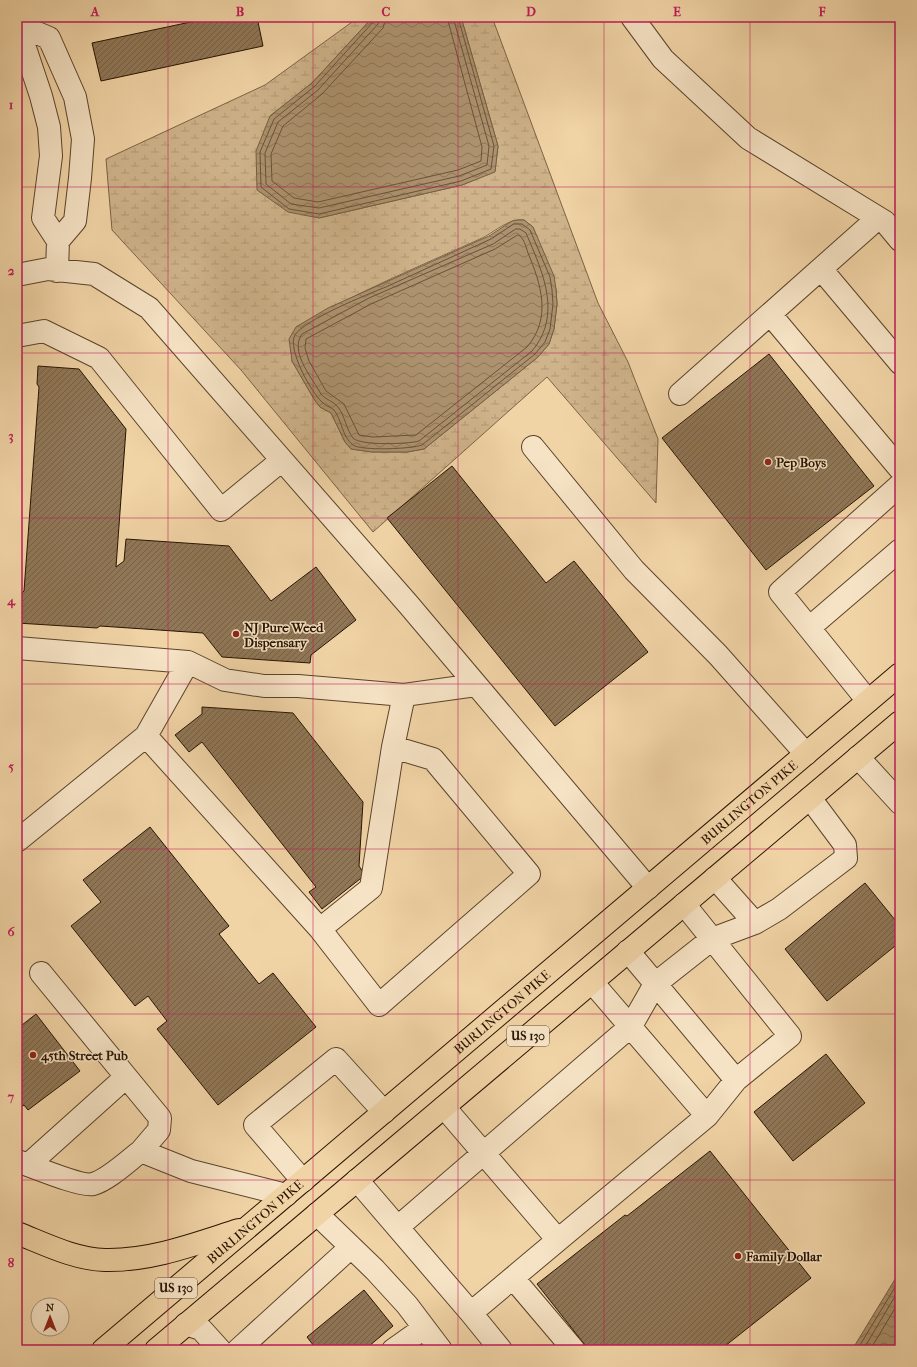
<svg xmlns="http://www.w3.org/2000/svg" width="917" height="1367" font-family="'IM FELL French Canon',serif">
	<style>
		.wetland { fill: url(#wetland-marsh); stroke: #7b6346; fill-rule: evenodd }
		.water { fill: url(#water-waves); stroke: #775f42 }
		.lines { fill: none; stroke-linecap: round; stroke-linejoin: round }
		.shore { stroke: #6a5238; stroke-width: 1 }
		.building { fill: url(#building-hatch); stroke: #271301 }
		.minor-casing { stroke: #5a432a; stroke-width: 24 }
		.highway-casing { stroke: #271301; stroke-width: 24 }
		.minor { stroke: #f6e3c5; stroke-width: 22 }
		.highway { stroke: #f1d4a6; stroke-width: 22 }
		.grid { fill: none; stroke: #c2185b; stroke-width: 1; stroke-opacity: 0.55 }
		.poi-dot { fill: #8f2418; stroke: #f6e3c5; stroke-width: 1.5 }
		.labels { text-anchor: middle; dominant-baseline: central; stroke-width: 3; stroke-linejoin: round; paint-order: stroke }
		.shield { fill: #f6e3c5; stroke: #65513c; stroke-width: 1 }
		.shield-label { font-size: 12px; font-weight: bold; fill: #271301 }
		.poi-label { font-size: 13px; font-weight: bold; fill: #271301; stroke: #f6e3c5; text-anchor: start }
		.street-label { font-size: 13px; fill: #271301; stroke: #f6e3c5 }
		.neatline { fill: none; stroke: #c2185b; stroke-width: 1.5 }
		.grid-label { font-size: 13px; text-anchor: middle; font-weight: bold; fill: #c2185b }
	</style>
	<defs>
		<pattern id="wetland-marsh" width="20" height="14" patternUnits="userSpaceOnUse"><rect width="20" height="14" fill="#cfb38a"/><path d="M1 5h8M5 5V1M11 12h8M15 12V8" fill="none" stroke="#b29975"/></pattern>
		<pattern id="water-waves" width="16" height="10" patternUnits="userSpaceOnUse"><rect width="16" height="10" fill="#ac926e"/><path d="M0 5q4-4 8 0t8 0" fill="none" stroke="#8c7658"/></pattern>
		<pattern id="building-hatch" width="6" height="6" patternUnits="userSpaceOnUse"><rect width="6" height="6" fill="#907757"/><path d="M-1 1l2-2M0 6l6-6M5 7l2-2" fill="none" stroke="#766046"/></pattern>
	</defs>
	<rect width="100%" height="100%" fill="#f1d4a6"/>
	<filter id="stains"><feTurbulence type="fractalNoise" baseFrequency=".005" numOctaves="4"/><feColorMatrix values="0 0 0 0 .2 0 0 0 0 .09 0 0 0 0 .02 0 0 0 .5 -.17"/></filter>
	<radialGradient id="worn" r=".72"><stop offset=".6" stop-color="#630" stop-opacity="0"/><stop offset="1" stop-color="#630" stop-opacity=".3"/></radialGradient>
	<path class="wetland" d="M359,17h14l-61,66 -42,33 49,102 143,-33 33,-14 3,-25 -37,-129h31l106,286 30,59 30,77 -2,64 -109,-126 -174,155 -132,-162 -129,-140 -6,-71 159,-74zM524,220l9,7 23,62 1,15 -3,25 -5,15 -11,13 -114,92 -17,3h-35l-21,-3 -6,-7 -14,-29 -11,-6 -6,-8 -22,-38 4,-34c59,-34 122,-60 184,-88 14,-6 28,-21 44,-19z"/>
	<path class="water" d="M373,17h88l37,129 -3,26 -33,13 -143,33 -31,-6 -31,-22 -1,-39 14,-35 42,-33z
		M518,220h6l9,7 21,49 2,13 1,15 -3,25 -5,15 -11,13 -114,92 -17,3h-35l-21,-3 -6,-7 -14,-29 -11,-6 -6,-8 -18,-31 -4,-7 -3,-22 7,-12 32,-19 161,-72 23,-15z
		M900,1271v79h-48z"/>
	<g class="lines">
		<path class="shore" d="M375,17l-1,4 -59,65 -41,33 -14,33 1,35 28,22 30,5 142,-33 30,-12 3,-23 -36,-129
			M380,17l-2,7 -60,66 -40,32 -13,31 1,31 25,20 28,4 140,-32 28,-11 2,-19 -36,-129
			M386,17l-3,11 -61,66 -39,32 -12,28 1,27 22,17 24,4 140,-32 23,-9 1,-14 -35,-130
			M514,224h8l8,6 20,47 2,13 1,14 -3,25 -5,13 -10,12 -113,91c-10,4 -61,6 -69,0 -11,-8 -11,-25 -19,-35 -3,-3 -9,-4 -12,-8 -11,-10 -35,-53 -27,-67 9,-15 73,-41 91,-48 35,-16 70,-32 105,-48z
			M516,229h4l6,4c16,38 37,81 6,118l-113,90c-10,3 -59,5 -66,-3 -7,-9 -8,-22 -15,-31 -5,-6 -12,-7 -17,-13 -8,-15 -32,-42 -19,-60l67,-36 124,-54z
			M518,235c6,2 8,12 10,18 13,31 24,65 -1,94l-111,88 -43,2 -14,-2 -15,-31 -18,-13 -17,-30 -4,-13 1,-9 65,-35 124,-55z
			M857,1350l43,-71
			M863,1350l37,-62
			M870,1350l30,-50"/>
	</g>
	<path class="building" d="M214,17h43l6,29 -162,35 -9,-38z
		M769,354l105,132 -108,84 -104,-132z
		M38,366l41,3 47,60 -10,138 8,-6 2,-22 103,7 42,55 45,-34 40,53 -45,35 -1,8 -88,-6 -19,-24 -103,-7 -3,2 -80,-5 2,-27 5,-5 15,-204 -2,-3z
		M452,466l94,117 28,-22 74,91 -93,74 -168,-208z
		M202,707l91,6 70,89 -4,64 6,9 -43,34 -13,-17 7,-5 -114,-145 -13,10 -14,-17 27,-21z
		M150,827l79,99 -10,8 40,50 14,-11 43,54 -98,78 -61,-76 10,-8 -19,-25 -13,10 -64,-80 30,-24 -18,-22z
		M865,883l35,43v16l-73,59 -42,-52z
		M36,1014l44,57 -52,39 -4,-5 -7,5v-81z
		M826,1054l39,49 -72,58 -39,-49z
		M710,1151l101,127 -91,72h-131l-52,-66 88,-69 2,1z
		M364,1290l29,36 -24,20 3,4h-55l-10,-13z"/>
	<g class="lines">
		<defs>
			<path id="minor" d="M26,17l4,13 -6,15 17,51 8,31 2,29 -8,62 15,23 -1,30
				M632,17l31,42 85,79 137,84 15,18
				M30,30l19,8 26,59 8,42 -3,39 -5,43 -17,20
				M821,269l79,94
				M17,275l31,-6 46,5 55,34 259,296 240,284
				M770,314l130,155
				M17,336l27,-5 55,27 122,152 61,-50
				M680,394l198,-176
				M533,447l101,123 84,85 88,99
				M809,628l91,-78
				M17,648l171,14 37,18 39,6h34l106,9 72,-10
				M868,701l-88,-109 120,-107
				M146,736l42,-74
				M858,757l42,46
				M17,841l129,-105 174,193 51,-41 22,-141 11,-52
				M715,878l40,45 24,-14 67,-51 -1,-13 -35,-47
				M320,929l59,76 150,-131 -96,-115 -40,-12
				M628,951l108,129 54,-44 -106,-132
				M41,973l119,145 -1,12 -18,21
				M592,982l115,134
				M17,1161c15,5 64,26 76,23 15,-4 36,-24 48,-33l50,20 95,24
				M28,1165l98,-88
				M357,1180l114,133 87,-73 -114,-133
				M303,1181l-48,-56 81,-66 48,53
				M317,1214l58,56 32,35 34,45
				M398,1227l233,-201 24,-42 57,-45 43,-16
				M558,1240l149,-124 29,-36
				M513,1278l61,72
				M471,1313l30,37
				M186,1324l15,5 19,21
				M238,1350l113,-103
				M393,1350l31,-22"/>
			<g id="highway">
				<path d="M17,1233c28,11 57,26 88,27 46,1 90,-16 134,-30"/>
				<path id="s1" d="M103,1350l797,-676"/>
				<path d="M156,1350l744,-628"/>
			</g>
		</defs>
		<use href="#minor" class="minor-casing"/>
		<use href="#highway" class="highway-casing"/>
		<use href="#minor" class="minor"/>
		<use href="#highway" class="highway"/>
	</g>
	<path class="grid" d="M168,17v1333M313,17v1333M458,17v1333M604,17v1333M750,17v1333M17,187h883M17,353h883M17,518h883M17,684h883M17,849h883M17,1014h883M17,1180h883"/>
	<g class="poi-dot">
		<circle cx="768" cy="462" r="4"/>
		<circle cx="236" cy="634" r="4"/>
		<circle cx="33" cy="1055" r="4"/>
		<circle cx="738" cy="1256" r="4"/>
	</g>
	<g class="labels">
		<g class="shield">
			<rect x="507" y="1026" width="42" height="20" rx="3"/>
			<rect x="155" y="1278" width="42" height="20" rx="3"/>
		</g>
		<g class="shield-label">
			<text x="528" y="1036">US 130</text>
			<text x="176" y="1288">US 130</text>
		</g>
		<g class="poi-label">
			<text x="776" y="462">Pep Boys</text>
			<text x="244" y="627">NJ Pure Weed<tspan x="244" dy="15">Dispensary</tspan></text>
			<text x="41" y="1055">45th Street Pub</text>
			<text x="746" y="1256">Family Dollar</text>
		</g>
		<g class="street-label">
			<text stroke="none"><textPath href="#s1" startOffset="847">BURLINGTON PIKE</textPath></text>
			<text stroke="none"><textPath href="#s1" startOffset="523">BURLINGTON PIKE</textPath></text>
			<text stroke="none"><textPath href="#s1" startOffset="199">BURLINGTON PIKE</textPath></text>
		</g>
	</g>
	<rect width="917" height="1367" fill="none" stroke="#f1d4a6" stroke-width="44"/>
	<g transform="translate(50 1317)"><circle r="19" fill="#f6e3c5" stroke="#a39077"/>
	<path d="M0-3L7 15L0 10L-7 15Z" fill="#8f2418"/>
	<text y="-6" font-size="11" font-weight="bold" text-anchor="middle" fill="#271301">N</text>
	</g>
	<rect x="22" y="22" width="873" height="1323" class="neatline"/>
	<g class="grid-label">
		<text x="95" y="16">A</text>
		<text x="240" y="16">B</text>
		<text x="386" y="16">C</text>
		<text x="531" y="16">D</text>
		<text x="677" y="16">E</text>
		<text x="822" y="16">F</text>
		<text x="11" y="109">1</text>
		<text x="11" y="275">2</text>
		<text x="11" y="440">3</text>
		<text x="11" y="605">4</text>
		<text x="11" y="771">5</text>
		<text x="11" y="936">6</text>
		<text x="11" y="1101">7</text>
		<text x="11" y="1267">8</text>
	</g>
	<rect width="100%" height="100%" filter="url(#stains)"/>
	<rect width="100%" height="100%" fill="url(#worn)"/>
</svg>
